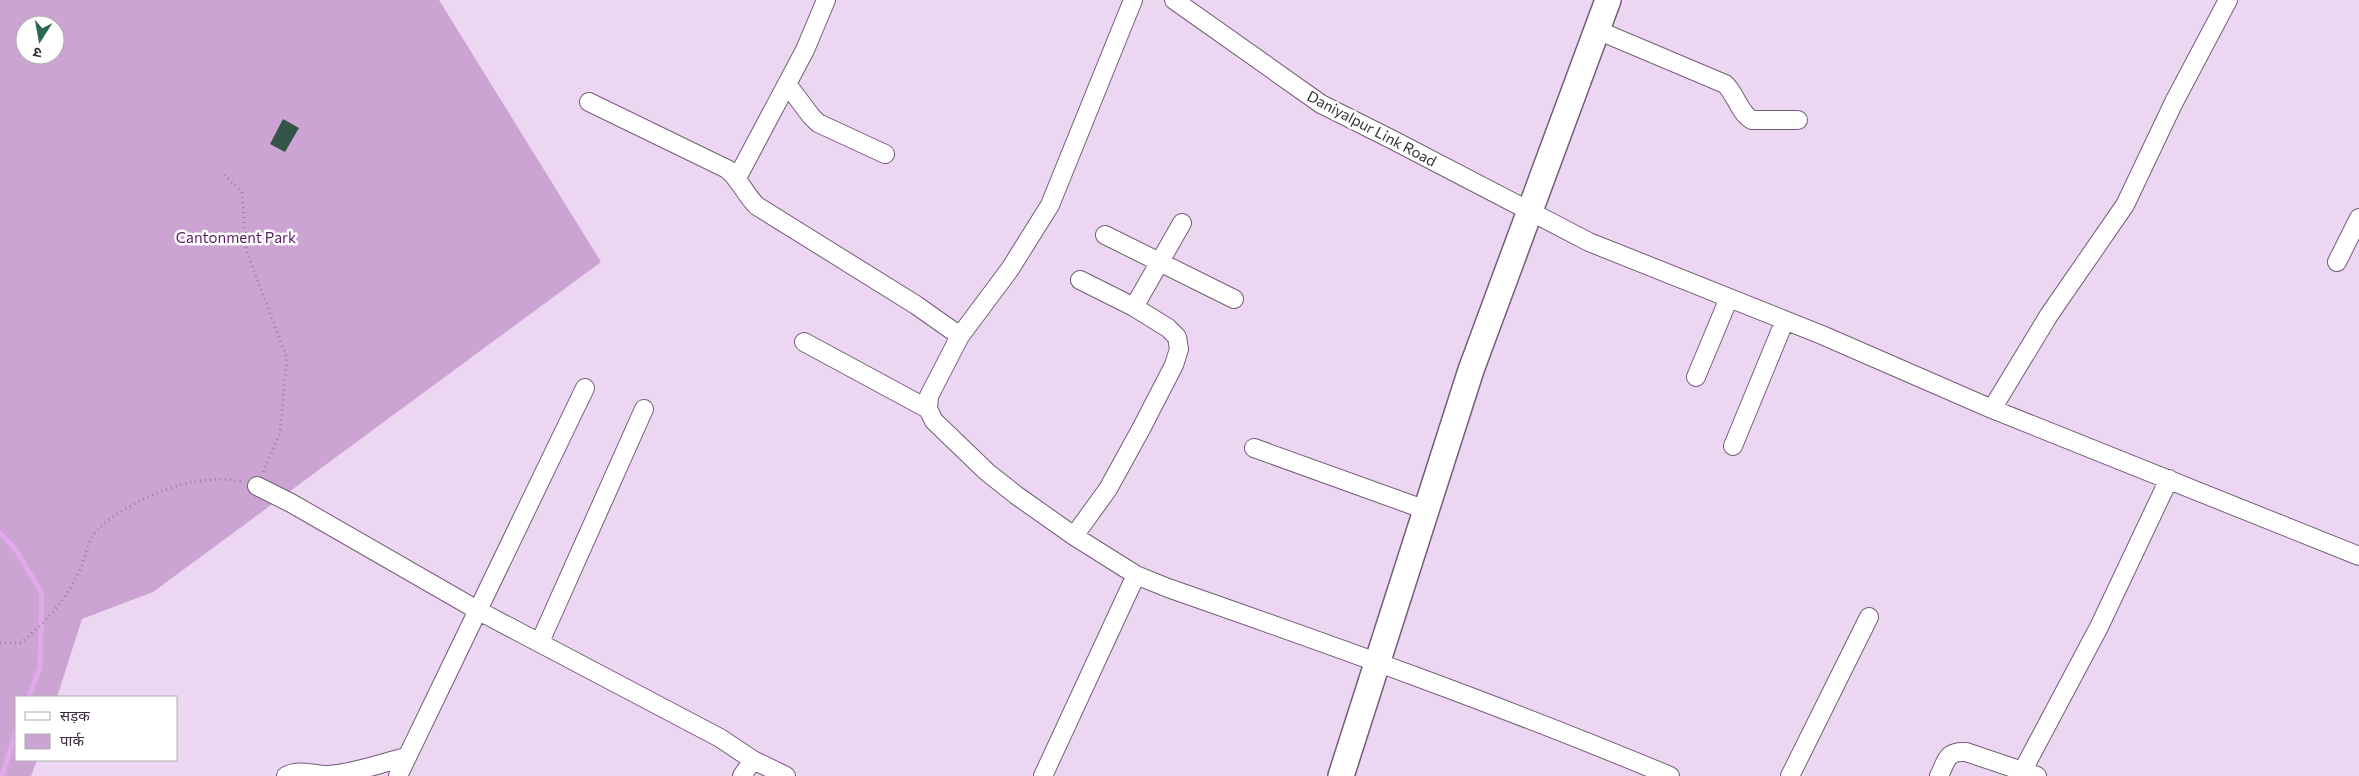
<svg xmlns="http://www.w3.org/2000/svg" width="2359" height="776" font-family="Commissioner,'Noto Sans Devanagari',sans-serif">
	<style>
		.green { fill: #cca4d3; fill-rule: evenodd }
		.lines { fill: none; stroke-linecap: round; stroke-linejoin: round }
		.stream { stroke: #e1a9eb; stroke-width: 5 }
		.building { fill: #335446 }
		.street-casing { stroke: #735e77; stroke-width: 20 }
		.secondary-casing { stroke: #735e77; stroke-width: 28 }
		.path { stroke: #958598; stroke-width: 3; stroke-dasharray: 1 4; stroke-linecap: butt }
		.street { stroke: #fff; stroke-width: 18 }
		.secondary { stroke: #fff; stroke-width: 25 }
		.labels { text-anchor: middle; dominant-baseline: central; stroke-width: 5; stroke-linejoin: round; paint-order: stroke }
		.street-label { font-size: 15px; fill: #372e39; stroke: #fff }
		.park-label { font-size: 15px; fill: #5b1867; stroke: #fff }
	</style>
	<rect width="100%" height="100%" fill="#edd6f1"/>
	<path class="green" d="M0,0h439l162,262 -448,330 -71,27 -25,78h-41v63h21l-6,16h-31zM25,25h30v30h-30z"/>
	<g class="lines">
		<path class="stream" d="M0,533l16,17 26,44 -2,73 -11,30
			M2,776l14,-45"/>
	</g>
	<path class="building" d="M283,119l16,9 -14,24 -15,-8z"/>
	<g class="lines">
		<defs>
			<path id="street" d="M1133,0l-83,205 -40,64 -50,67 -31,60 -1,13 6,12 53,51 29,23 58,41 62,39 32,13c169,59 337,119 502,188
				M1174,0l147,104 70,35 198,103 233,93 170,74 367,147
				M1597,30l128,54c11,10 14,29 27,36h46
				M787,84l24,32 7,7 67,31
				M589,102l138,67c13,10 18,26 30,37l159,99 44,31
				M737,178l68,-128 21,-50
				M1105,235l129,64
				M2337,262l22,-44
				M1134,307l48,-84
				M804,342l124,67
				M1696,377l33,-79
				M1992,409l57,-94 76,-110 49,-103 54,-102
				M1733,446l52,-126
				M1254,448l172,62
				M257,486l34,17 188,108 241,127 33,22 33,16
				M1074,536l34,-47 33,-60 33,-64 5,-16 -2,-12 -9,-9 -34,-21 -54,-27
				M540,642l104,-233
				M2023,770l76,-143 70,-148
				M286,776c13,-8 29,0 43,-1 26,-2 52,-12 77,-18
				M398,776l187,-388
				M742,776l11,-16
				M1043,776l93,-201
				M1790,776l79,-159
				M1939,776c8,-16 7,-25 27,-24l71,24"/>
			<path id="secondary" d="M1341,776l130,-406 137,-370"/>
		</defs>
		<use href="#street" class="street-casing"/>
		<use href="#secondary" class="secondary-casing"/>
		<path class="path" d="M224,175l18,17 4,58 41,108 -7,75 -17,39
			M0,643h21c27,-24 43,-40 59,-73 5,-10 6,-23 11,-32 16,-25 74,-52 102,-56 16,-3 32,-4 49,0"/>
		<use href="#street" class="street"/>
		<use href="#secondary" class="secondary"/>
	</g>
	<g class="labels">
		<g class="street-label">
			<text transform="translate(1372 128) rotate(28)">Daniyalpur Link Road</text>
		</g>
		<g class="park-label">
			<text x="236" y="237">Cantonment Park</text>
		</g>
	</g>
	<rect x="15" y="696" width="162" height="65" fill="#ffffff" stroke="#afabb0"/>
	<rect x="25" y="712" width="25" height="8" fill="#ffffff" stroke="#afabb0"/>
	<text x="60" y="721" font-size="15" fill="#372e39">सड़क</text>
	<rect x="25" y="734" width="25" height="15" fill="#cca4d3" stroke="#afabb0"/>
	<text x="60" y="746" font-size="15" fill="#372e39">पार्क</text>
	<g transform="translate(40 40) rotate(191)"><circle r="24" fill="#ffffff" stroke="#afabb0"/>
	<path d="M0-4L9 19L0 12L-9 19Z" fill="#2c6750"/>
	<text y="-8" font-size="14" font-weight="bold" text-anchor="middle" fill="#372e39">उ</text>
	</g>
</svg>
